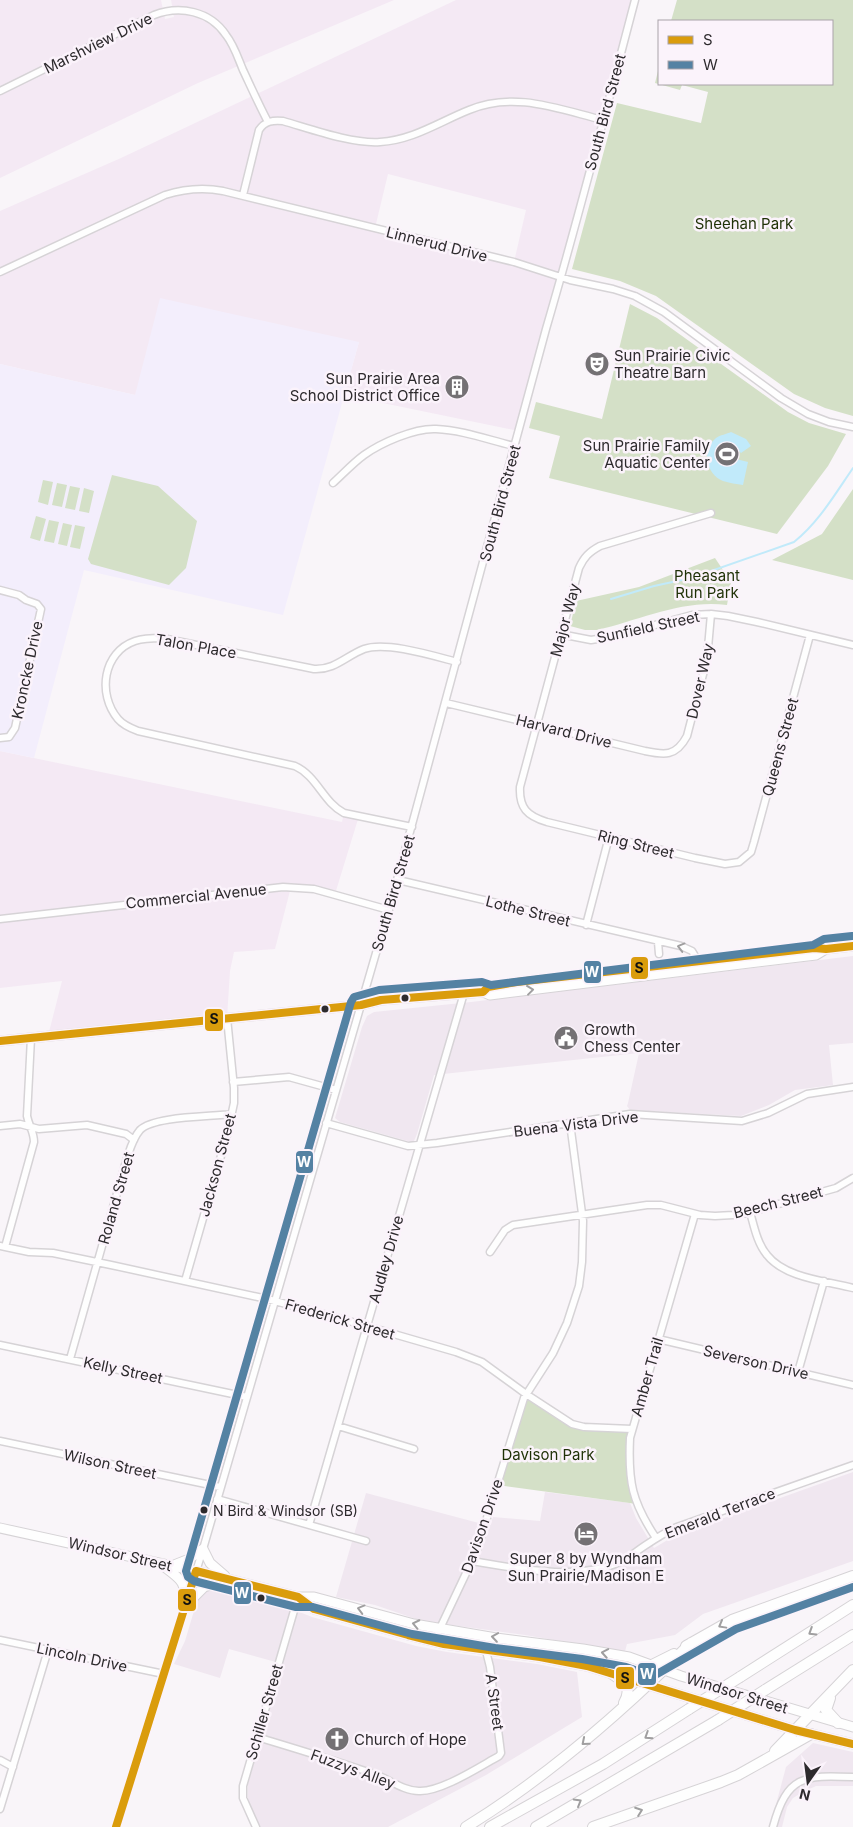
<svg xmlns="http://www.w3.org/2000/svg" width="853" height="1827" font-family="Inter,sans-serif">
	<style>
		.built { fill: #f0e7f0 }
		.industrial { fill: #f4e9f4; fill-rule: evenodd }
		.education { fill: #f3eefc }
		.green { fill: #d4e0c7 }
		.water { fill: #c1eafa }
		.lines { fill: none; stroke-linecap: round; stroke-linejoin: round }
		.stream { stroke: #c1eafa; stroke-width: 2 }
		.minor-casing { stroke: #d6d3d6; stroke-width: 9 }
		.major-casing { stroke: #d6d3d6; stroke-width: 11 }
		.highway-casing { stroke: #d6d3d6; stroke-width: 12 }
		.minor { stroke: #fefefe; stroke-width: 6 }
		.major { stroke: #fefefe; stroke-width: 9 }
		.highway { stroke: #fefefe; stroke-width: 10 }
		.highway-bridge-casing { stroke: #d6d3d6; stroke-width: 12; stroke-linecap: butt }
		.highway-bridge { stroke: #fefefe; stroke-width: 10 }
		.bus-1-casing { stroke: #fbf3fb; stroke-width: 11 }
		.bus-2-casing { stroke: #fbf3fb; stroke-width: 11 }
		.bus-1 { stroke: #da9c0c; stroke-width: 8 }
		.bus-2 { stroke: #5482a3; stroke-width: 8 }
		.oneway { stroke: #a09fa0 }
		.bus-dot { fill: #2d2a2d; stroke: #fbf3fb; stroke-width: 2 }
		.labels { text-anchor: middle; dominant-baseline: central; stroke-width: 5; stroke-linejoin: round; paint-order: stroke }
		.bus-label { font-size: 14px; fill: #2d2a2d; stroke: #fbf3fb; text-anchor: start }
		.street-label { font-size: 15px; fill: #2d2a2d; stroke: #fbf3fb }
		.park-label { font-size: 15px; fill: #1f3106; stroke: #fbf3fb }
		.poi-label { font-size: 15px; fill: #2d2a2d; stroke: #fbf3fb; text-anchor: start }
		.line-badge { stroke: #fbf3fb; stroke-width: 2 }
		.badge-label { font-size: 14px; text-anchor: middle; font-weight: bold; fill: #fff }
		.pale-badge-label { font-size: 14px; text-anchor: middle; font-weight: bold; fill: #111 }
	</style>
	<rect width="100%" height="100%" fill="#f9f5f9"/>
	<path class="built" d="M853,956v87l-24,2 4,40 -38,5 -26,15 -28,11 -111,-6 -3,-4 1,-3 11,-50 -205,22 -17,59 -3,7 -3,1 -71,-20 -5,-4 27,-91 5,-11 7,-4 97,-10z
		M853,1472v89l-150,53 -28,21 -48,9 -3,11 -30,-8 -69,-12 -103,-14 -47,-16 -39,-8 30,-104 124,33 3,-9 47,4 5,-29 85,11 6,15 18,30 22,-13z
		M213,1586h9l40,11 50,20 104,29 31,6 90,12 40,8 5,45 -96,58 -98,52h-128l-10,-20 -2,-9v-14l35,-120 -54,-15 -9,29 -46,-14 11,-23 14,-47z
		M813,1743l40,9v34h-37l-13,6 -10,6 -6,9 -5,20h-12l16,-60z"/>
	<path class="industrial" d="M0,0h161l4,19 9,-2 -3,-17h223l-196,83 -198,95z
		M456,0h179l-116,431 -175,-36 15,-53 -224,53 -135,-31v-153l121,-53zM388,174l138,36 -12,52 -139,-34z
		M0,751l342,71 2,-9 15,3 -24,78 -44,-7 -16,62 -41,3 -4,19 -3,47 -179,18 14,-55 -62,7z"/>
	<path class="education" d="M160,298l199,44 -76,273 -199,-45 -50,188 -34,-7v-387l135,31z"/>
	<path class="green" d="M677,0h176v416l-28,-8 -31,-14 -138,-98 -36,-15 -48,-12 45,-166 84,20 7,-31 -26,-7 -2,5 -25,-7 4,-16v17h173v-63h-161z
		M630,304l27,14 131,94 21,11 37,11 -18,32 -51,68 -228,-56 11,-42 -31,-8 7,-26 66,17z
		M112,475l46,11 39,35 -11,47 -17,17 -78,-21 -3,-5z
		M43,480l10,2 -5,23 -10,-3z
		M57,483l10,2 -5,22 -10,-2z
		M70,486l10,2 -5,22 -10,-2z
		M84,488l10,3 -5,22 -10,-2z
		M853,489v91l-81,-20 50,-26z
		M36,516l10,3 -6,22 -10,-3z
		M49,520l10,2 -5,21 -10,-2z
		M63,523l9,2 -5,21 -9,-2z
		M75,525l10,2 -5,22 -10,-2z
		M715,558l16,24 -4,23c-44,-6 -87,15 -130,25h-12l-15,-4 6,-25 63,-14z
		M526,1394l46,30 60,5 -3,35 8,40 -140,-19z"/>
	<path class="water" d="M731,432l15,7 5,7 -10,7 -6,-6 -3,11 16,4 -5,23c-6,-1 -14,-2 -20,-4 -17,-7 -22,-31 -7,-43 4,-3 11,-4 15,-6z"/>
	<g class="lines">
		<path class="stream" d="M611,599l43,-13 37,-8 103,-36c25,-20 41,-48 59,-74"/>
		<defs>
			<path id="minor" d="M0,91l154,-76c26,-10 56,-4 72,20 8,10 12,23 17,35 8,17 16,35 25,52
				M243,195l16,-65c6,-9 14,-10 24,-9 28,8 69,23 97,21 33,-2 59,-20 89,-32 45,-19 89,-1 134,10
				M0,272l165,-77c19,-6 37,-8 58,-4l291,71 56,18 43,9 22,7 29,16 117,86 27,16 21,8 24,5
				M333,483c10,-9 20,-20 31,-28 17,-12 50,-27 72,-26 26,1 53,11 78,17
				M711,513l-111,33c-11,6 -16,11 -21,22l-59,219c-1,21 7,29 27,35l148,36 30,6 14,-2 12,-10 3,-10 56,-207
				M0,590l19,5 7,5 11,4 4,5 -26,119 -6,9 -9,1
				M560,634l31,6 19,-3 82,-22 19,-1 17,2 29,6 96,23
				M446,703l199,48c19,4 31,6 42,-15l20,-77 4,-45
				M412,827l-68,-14c-21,-11 -27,-37 -49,-47l-157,-35c-8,-3 -15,-6 -20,-12 -21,-25 -15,-67 17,-78 9,-3 17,-3 27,-3l152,31c21,1 32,-13 50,-20 22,-8 70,7 93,13
				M398,880l283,66 11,5 6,10
				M0,919l283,-32 31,2 75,21
				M586,925l23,-88
				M658,942l1,12
				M233,1082l56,-5 47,13
				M326,1123l82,23 29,-3 193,-29 112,7 26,-8 39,-19 46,-7
				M0,1126l20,-2 19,5 48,-4 39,9 8,6
				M750,1212c4,14 7,31 17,43 18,23 59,26 86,33
				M0,1246l29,6 24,1 58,12 156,34 68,18 121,35 26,10 44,32 46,30 12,3 48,2
				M5,1247l29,-105c0,-10 -5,-16 -7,-26l4,-78
				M490,1252l15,-22 8,-5 134,-20h14l39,10 15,1 18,-1 17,-3 86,-24 17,-10
				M185,1281l42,-146 7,-32v-15l-7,-70
				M658,1339l195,46
				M0,1345l247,52
				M70,1359l57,-201c3,-9 6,-20 13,-28 14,-14 70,-13 92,-16
				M798,1372l26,-91
				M338,1426l76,23
				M0,1441l220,46
				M217,1499l149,42
				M309,1525l155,-532
				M656,1538c-24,-36 -28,-56 -26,-100l65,-224
				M472,1561c49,8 102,20 149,1 7,-3 13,-9 19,-13 12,-8 23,-16 37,-22l176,-62
				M0,1640l164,34
				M434,1641l43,-91 47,-152 29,-45 14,-30 12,-37 3,-24 1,-41 -13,-98
				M257,1737c40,12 80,24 120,38 13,5 27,16 42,16 22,1 60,-24 80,-35l2,-3 -11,-86 -4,-16
				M0,1760l13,7
				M0,1809l48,-159
				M116,1827l87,-278 191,-658 152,-562c32,-109 60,-219 89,-329
				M256,1827l-13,-29v-12l55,-189
				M773,1827c14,-52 31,-52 80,-50"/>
			<path id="major" d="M483,992l5,-5 29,-5 297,-34 12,1 27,-3
				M0,1041l361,-36 20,-5 102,-8 7,3 309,-38 17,-2 10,-6
				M0,1528l196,43 102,26h16l100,27 82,14 87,11 46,8 52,19 172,51
				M161,1564c19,16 24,14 25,40
				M174,1565l15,-6 14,-10 7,14 15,13
				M298,1597l16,12 94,26 36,9 96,13 47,9 208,64 58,14
				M186,1605l18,-18 22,-7"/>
			<path id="highway" d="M686,1646l46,-26 121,-44
				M652,1665l22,-11
				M611,1673c13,9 22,14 13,30
				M740,1677l113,-72
				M765,1690l88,-55
				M830,1698l-4,12 12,13
				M775,1751l78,-81
				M466,1827c83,-51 156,-115 225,-184
				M490,1827l113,-63 86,-55
				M536,1827l182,-107
				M593,1827l128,-45 17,-7 73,-41"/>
		</defs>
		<use href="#minor" class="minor-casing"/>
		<use href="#major" class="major-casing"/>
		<use href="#highway" class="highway-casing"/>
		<use href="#minor" class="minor"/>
		<use href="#major" class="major"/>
		<use href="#highway" class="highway"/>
		<defs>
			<path id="highway-bridge" d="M689,1709l51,-32
				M718,1720l47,-30"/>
		</defs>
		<use href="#highway-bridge" class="highway-bridge-casing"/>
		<use href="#highway-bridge" class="highway-bridge"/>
		<defs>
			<path id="bus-1" d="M0,1041l361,-36 20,-5 102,-8 5,-5 29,-5 297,-34 12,1 27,-3
				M116,1827l80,-256 102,26 16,12 94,26 36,9 96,13 47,9 208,64 58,14"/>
			<path id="bus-2" d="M852,936l-28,3 -11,6 -322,40 -9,-3 -103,8 -25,7 -3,5 -165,569 2,6 6,4 102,26h17l99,27 83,14 87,11 44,8 24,8 7,-1 79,-45 117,-42"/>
		</defs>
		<use href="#bus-1" class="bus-1-casing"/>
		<use href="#bus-2" class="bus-2-casing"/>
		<use href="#bus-1" class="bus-1"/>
		<use href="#bus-2" class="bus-2"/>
	</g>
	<defs><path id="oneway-chevron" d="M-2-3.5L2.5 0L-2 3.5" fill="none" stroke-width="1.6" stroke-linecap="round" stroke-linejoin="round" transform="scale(1.25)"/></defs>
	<g class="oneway">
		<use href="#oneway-chevron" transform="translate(681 947) rotate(-165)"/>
		<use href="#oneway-chevron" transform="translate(530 990) rotate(-7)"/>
		<use href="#oneway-chevron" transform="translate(361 1609) rotate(-165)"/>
		<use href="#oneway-chevron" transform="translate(416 1624) rotate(-168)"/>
		<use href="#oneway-chevron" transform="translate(722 1625) rotate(151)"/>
		<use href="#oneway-chevron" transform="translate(812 1632) rotate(148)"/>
		<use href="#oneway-chevron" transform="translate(495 1637) rotate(-172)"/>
		<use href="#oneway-chevron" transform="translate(605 1653) rotate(-170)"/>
		<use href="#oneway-chevron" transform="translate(648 1736) rotate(147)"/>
		<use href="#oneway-chevron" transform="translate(585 1742) rotate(140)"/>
		<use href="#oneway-chevron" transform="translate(578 1802) rotate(-30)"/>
		<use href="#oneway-chevron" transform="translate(639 1811) rotate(-20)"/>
	</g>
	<defs>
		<symbol id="theatre-disc" viewBox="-11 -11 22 22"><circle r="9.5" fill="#747174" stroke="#fbf3fb"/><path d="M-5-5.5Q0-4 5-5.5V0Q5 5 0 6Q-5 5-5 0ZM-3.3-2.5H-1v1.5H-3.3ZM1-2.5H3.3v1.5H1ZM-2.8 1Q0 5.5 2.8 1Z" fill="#fff"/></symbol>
		<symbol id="building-disc" viewBox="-11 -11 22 22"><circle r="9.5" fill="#747174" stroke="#fbf3fb"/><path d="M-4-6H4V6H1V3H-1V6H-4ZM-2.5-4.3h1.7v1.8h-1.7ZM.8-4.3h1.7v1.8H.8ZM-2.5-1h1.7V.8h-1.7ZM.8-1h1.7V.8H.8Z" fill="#fff"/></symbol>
		<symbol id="stadium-disc" viewBox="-11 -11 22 22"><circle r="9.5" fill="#747174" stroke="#fbf3fb"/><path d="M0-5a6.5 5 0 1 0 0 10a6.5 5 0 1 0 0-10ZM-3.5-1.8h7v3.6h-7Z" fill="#fff"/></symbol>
		<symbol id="civic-disc" viewBox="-11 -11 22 22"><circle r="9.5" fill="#747174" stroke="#fbf3fb"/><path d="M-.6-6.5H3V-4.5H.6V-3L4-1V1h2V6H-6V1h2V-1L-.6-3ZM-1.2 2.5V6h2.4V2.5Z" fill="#fff"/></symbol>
		<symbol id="hotel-disc" viewBox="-11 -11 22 22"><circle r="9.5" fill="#747174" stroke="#fbf3fb"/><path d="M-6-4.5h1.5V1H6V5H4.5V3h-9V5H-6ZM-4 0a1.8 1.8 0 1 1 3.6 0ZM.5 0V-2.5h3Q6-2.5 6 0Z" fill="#fff"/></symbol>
		<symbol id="church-disc" viewBox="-11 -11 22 22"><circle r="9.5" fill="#747174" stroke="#fbf3fb"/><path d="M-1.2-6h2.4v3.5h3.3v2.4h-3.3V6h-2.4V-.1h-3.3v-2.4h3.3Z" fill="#fff"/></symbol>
	</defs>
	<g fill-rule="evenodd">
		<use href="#theatre-disc" x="583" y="350" width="28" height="28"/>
		<use href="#building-disc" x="443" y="373" width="28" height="28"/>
		<use href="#stadium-disc" x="713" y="440" width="28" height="28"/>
		<use href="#civic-disc" x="552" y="1024" width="28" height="28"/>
		<use href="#hotel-disc" x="572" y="1520" width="28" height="28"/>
		<use href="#church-disc" x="323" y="1725" width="28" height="28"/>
	</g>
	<g class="bus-dot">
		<circle cx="405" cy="998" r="4.5"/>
		<circle cx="325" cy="1009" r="4.5"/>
		<circle cx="204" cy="1510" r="4.5"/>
		<circle cx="261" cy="1598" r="4.5"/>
	</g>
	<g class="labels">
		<g class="bus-label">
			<text x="213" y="1510">N Bird &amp; Windsor (SB)</text>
		</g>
		<g class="street-label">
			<text transform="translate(98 43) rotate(-26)">Marshview Drive</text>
			<text transform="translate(605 112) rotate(-75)">South Bird Street</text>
			<text transform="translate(437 244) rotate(14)">Linnerud Drive</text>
			<text transform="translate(500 503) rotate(-75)">South Bird Street</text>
			<text transform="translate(565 620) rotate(-75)">Major Way</text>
			<text transform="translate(648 627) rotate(-12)">Sunfield Street</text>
			<text transform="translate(196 646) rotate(10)">Talon Place</text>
			<text transform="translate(27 670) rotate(-78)">Kroncke Drive</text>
			<text transform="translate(700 681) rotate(-77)">Dover Way</text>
			<text transform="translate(564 731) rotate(14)">Harvard Drive</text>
			<text transform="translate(780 747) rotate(-75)">Queens Street</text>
			<text transform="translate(636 844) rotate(14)">Ring Street</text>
			<text transform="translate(393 893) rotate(-74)">South Bird Street</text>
			<text transform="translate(196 896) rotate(-6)">Commercial Avenue</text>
			<text transform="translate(528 911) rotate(14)">Lothe Street</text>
			<text transform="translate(576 1124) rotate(-7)">Buena Vista Drive</text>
			<text transform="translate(217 1165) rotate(-75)">Jackson Street</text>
			<text transform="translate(116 1198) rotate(-74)">Roland Street</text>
			<text transform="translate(778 1202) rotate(-14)">Beech Street</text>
			<text transform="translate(386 1259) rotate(-74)">Audley Drive</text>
			<text transform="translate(340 1319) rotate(16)">Frederick Street</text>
			<text transform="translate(756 1362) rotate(13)">Severson Drive</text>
			<text transform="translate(123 1370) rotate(12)">Kelly Street</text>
			<text transform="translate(647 1377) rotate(-74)">Amber Trail</text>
			<text transform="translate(110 1464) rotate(12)">Wilson Street</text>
			<text transform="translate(720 1513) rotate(-21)">Emerald Terrace</text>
			<text transform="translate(482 1526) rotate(-71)">Davison Drive</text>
			<text transform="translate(120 1554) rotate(13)">Windsor Street</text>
			<text transform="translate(82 1657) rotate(12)">Lincoln Drive</text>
			<text transform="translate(737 1693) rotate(17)">Windsor Street</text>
			<text transform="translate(495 1702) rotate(82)">A Street</text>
			<text transform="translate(264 1712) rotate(-74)">Schiller Street</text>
			<text transform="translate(353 1769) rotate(20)">Fuzzys Alley</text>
		</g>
		<g class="park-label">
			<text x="744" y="223">Sheehan Park</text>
			<text x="707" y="575">Pheasant<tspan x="707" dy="17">Run Park</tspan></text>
			<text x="548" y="1454">Davison Park</text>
		</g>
		<g class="poi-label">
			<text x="614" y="355">Sun Prairie Civic<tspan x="614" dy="17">Theatre Barn</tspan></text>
			<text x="440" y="378" text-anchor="end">Sun Prairie Area<tspan x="440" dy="17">School District Office</tspan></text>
			<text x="710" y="445" text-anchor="end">Sun Prairie Family<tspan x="710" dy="17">Aquatic Center</tspan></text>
			<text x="584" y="1029">Growth<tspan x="584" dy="17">Chess Center</tspan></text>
			<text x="586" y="1558" text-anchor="middle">Super 8 by Wyndham<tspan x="586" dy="17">Sun Prairie/Madison E</tspan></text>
			<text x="354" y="1739">Church of Hope</text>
		</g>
	</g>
	<g class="line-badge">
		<rect x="630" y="956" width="19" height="24" rx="5" fill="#da9c0c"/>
		<rect x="583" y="960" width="19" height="24" rx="5" fill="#5482a3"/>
		<rect x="204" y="1008" width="20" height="24" rx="5" fill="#da9c0c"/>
		<rect x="295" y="1150" width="19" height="24" rx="5" fill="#5482a3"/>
		<rect x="233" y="1581" width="19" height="24" rx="5" fill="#5482a3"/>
		<rect x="177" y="1588" width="20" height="24" rx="5" fill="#da9c0c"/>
		<rect x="637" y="1662" width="20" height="24" rx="5" fill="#5482a3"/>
		<rect x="615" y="1666" width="20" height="24" rx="5" fill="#da9c0c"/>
	</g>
	<g class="badge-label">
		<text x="592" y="977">W</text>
		<text x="304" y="1167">W</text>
		<text x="242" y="1598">W</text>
		<text x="647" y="1679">W</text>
	</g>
	<g class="pale-badge-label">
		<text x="639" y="973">S</text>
		<text x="214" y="1024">S</text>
		<text x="187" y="1605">S</text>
		<text x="625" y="1683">S</text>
	</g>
	<rect x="658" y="20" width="175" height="65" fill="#fbf3fb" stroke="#a9a3a9"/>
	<rect x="668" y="36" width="25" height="8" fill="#da9c0c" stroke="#a9a3a9"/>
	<text x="703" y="45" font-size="15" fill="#2d2a2d">S</text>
	<rect x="668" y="61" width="25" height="8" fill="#5482a3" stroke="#a9a3a9"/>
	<text x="703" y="70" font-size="15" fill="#2d2a2d">W</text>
	<g transform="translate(808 1782) rotate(194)" stroke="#fbf3fb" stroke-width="4" paint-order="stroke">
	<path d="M0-4L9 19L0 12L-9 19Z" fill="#2d2a2d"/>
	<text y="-8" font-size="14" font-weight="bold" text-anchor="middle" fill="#2d2a2d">N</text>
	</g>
</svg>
